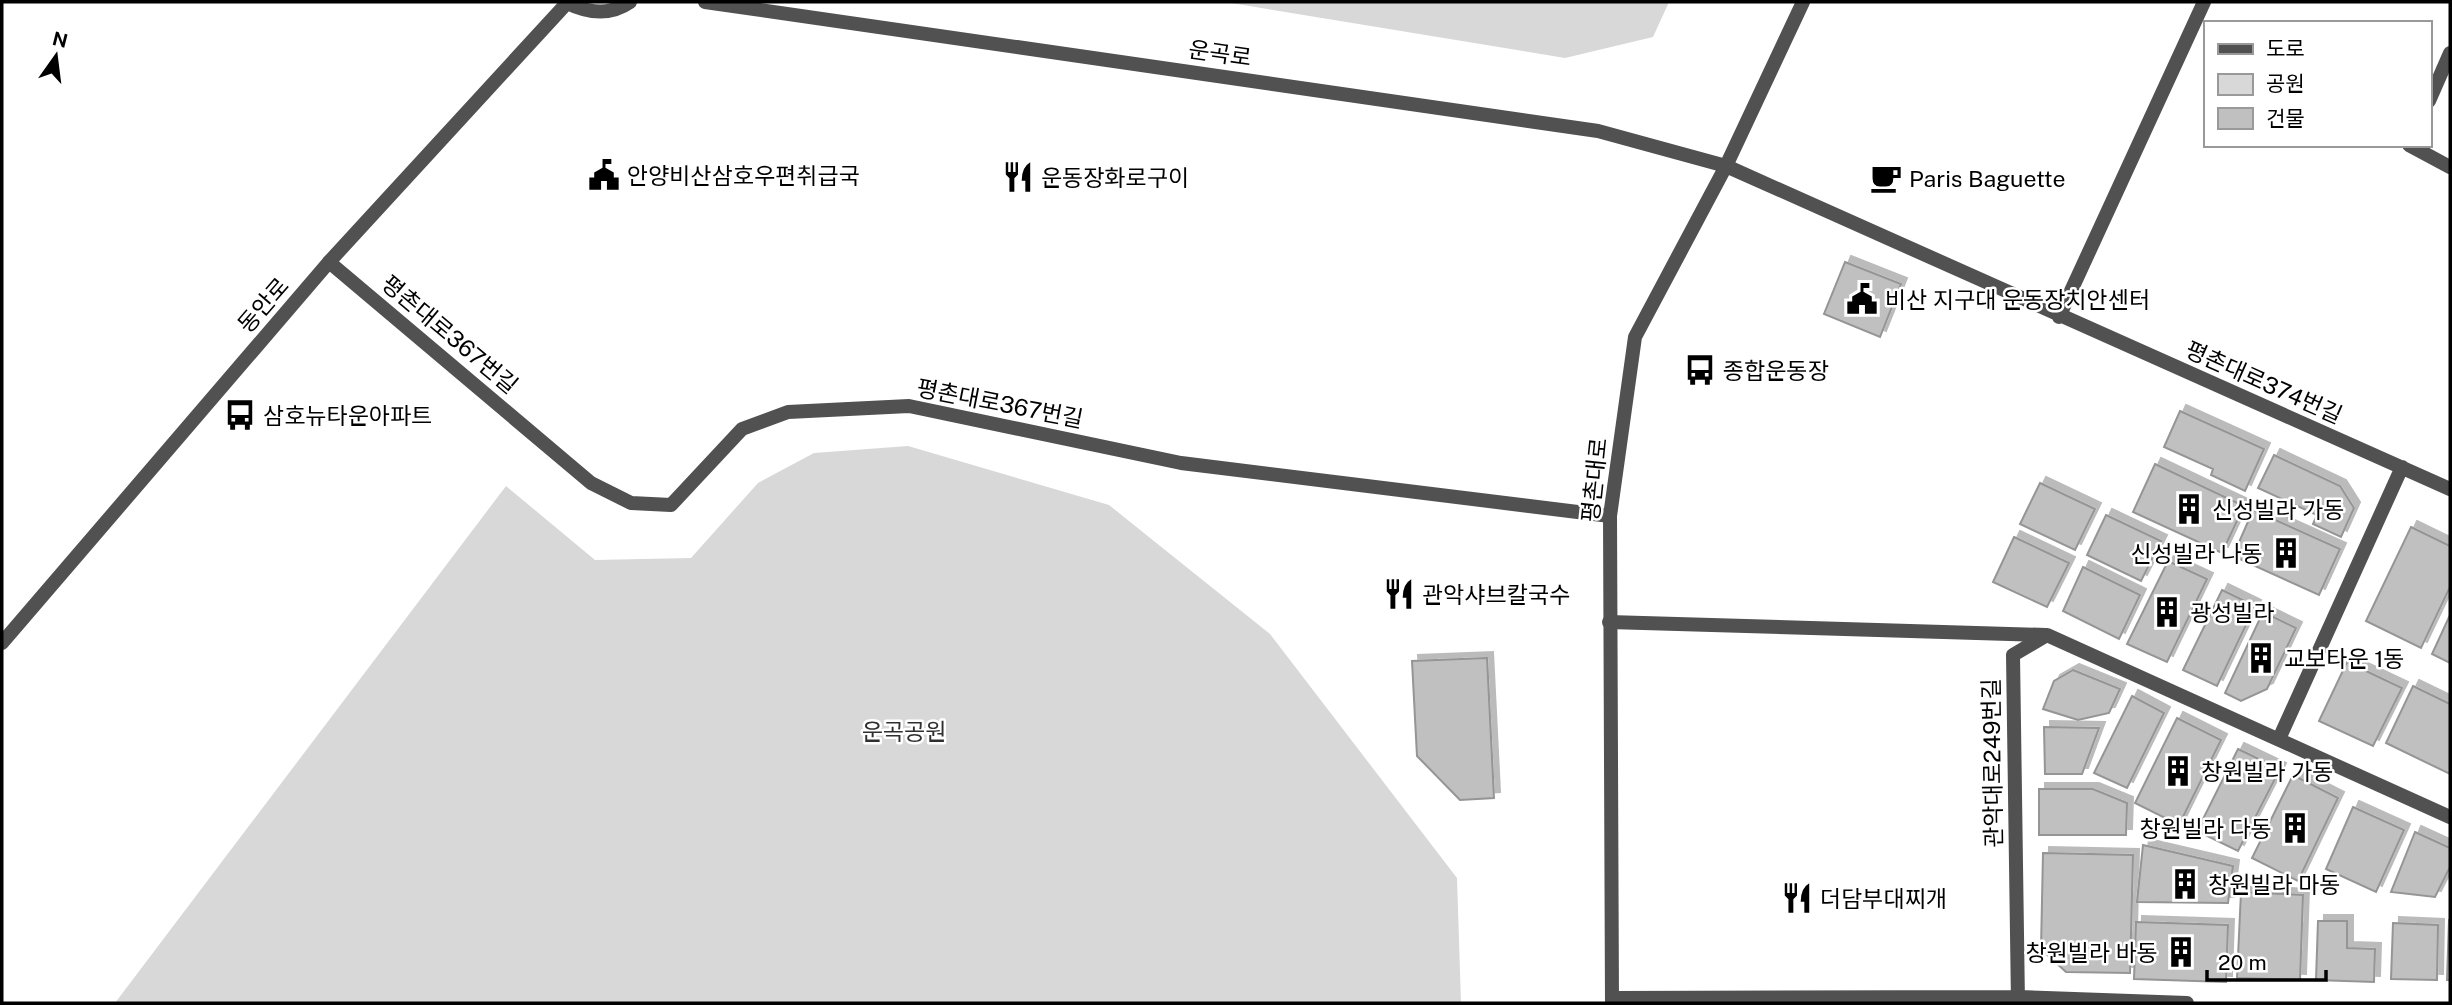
<svg xmlns="http://www.w3.org/2000/svg" width="2452" height="1005" font-family="'Public Sans','Noto Sans KR',sans-serif">
	<style>
		.green { fill: #d8d8d8 }
		.building { fill: #c0c0c0; stroke: #959595; stroke-width: 2; filter: url(#shadow) }
		.lines { fill: none; stroke-linecap: round; stroke-linejoin: round }
		.minor { stroke: #515151; stroke-width: 14 }
		.tertiary { stroke: #515151; stroke-width: 14 }
		.labels { text-anchor: middle; dominant-baseline: central; stroke-width: 5; stroke-linejoin: round; paint-order: stroke }
		.street-label { font-size: 23px; fill: #000; stroke: #fff }
		.poi-label { font-size: 23px; fill: #000; stroke: #fff; text-anchor: start }
		.park-label { font-size: 23px; fill: #2f2f2f; stroke: #fff }
	</style>
	<defs>
		<filter id="shadow"><feDropShadow dx="6" dy="-6" stdDeviation="0" flood-color="#0004"/></filter>
	</defs>
	<rect width="100%" height="100%" fill="#fff"/>
	<path class="green" d="M1225,2h444l-16,35 -88,21z
		M908,446l201,59 161,129 187,244 4,125h-1346l391,-517 89,74 96,-2 67,-75 56,-30z"/>
	<path class="building" d="M1845,262l56,22 -21,53 -56,-23z
		M2180,411l84,38 -19,42 -34,-16 2,-6 -49,-22z
		M2274,455l66,31 14,22 -13,29 -28,-13 4,-9 -59,-27z
		M2155,464l89,42 -22,47 -89,-41z
		M2040,483l55,26 -20,41 -55,-26z
		M2253,510l87,39 -21,46 -86,-39z
		M2106,515l55,26 -20,40 -54,-26z
		M2411,527l39,19v41l-29,61 -55,-27z
		M2014,537l55,26 -22,44 -54,-25z
		M2168,561l39,18 -40,83 -40,-18z
		M2083,567l57,28 -21,44 -56,-28z
		M2222,590l33,16 -38,80 -34,-16z
		M2263,612l33,16 -29,61 -26,12 -16,-8z
		M2450,615v48l-18,-9z
		M1487,658l7,140 -34,2 -43,-44 -5,-95z
		M2347,662l55,26 -29,58 -54,-25z
		M2073,670l47,19 -11,24 -31,7 -35,-11 11,-28z
		M2413,686l37,18v70l-64,-31z
		M2132,696l32,17 -37,75 -33,-15z
		M2177,718l44,22 -42,85 -44,-22z
		M2044,727l55,1 -17,46h-37z
		M2238,749l42,20 -42,82 -41,-20z
		M2293,775l45,23 -40,83 -46,-23z
		M2039,789h54l34,14 -1,32h-87z
		M2353,807l51,23 -28,62 -50,-23z
		M2415,832l35,16v19l-15,30 -44,-5z
		M2143,845l90,21 -5,37 -91,-1z
		M2043,853l90,2 -3,118 -64,-1 -25,-23z
		M2241,892l62,3 -3,85 -63,-2z
		M2449,920h1v60h-3z
		M2318,921h29v27l28,1 -1,33 -58,-2z
		M2136,922l92,3 -2,57 -92,-3z
		M2393,923l45,2 -1,55 -46,-1z"/>
	<g class="lines">
		<path class="minor" d="M2429,101l21,-48
			M2409,145l41,22
			M1726,166l724,323
			M329,262l262,221 40,20 40,2 71,-76 46,-17 121,-6 272,57 429,53
			M2059,317l145,-315
			M1609,622l437,13
			M2279,739l123,-272
			M1612,998l406,-1 169,6
			M2018,1003l-5,-348 34,-20 403,182"/>
		<path class="tertiary" d="M565,2c22,11 45,14 65,0
			M705,2l893,129 128,35
			M2,643l327,-381 238,-259
			M1612,1003l-2,-487 25,-179 91,-171 77,-164"/>
	</g>
	<defs>
		<symbol id="civic-bare" viewBox="-9 -9 18 18"><path d="M-.6-6.5H3V-4.5H.6V-3L4-1V1h2V6H-6V1h2V-1L-.6-3ZM-1.2 2.5V6h2.4V2.5Z" fill="#000" stroke="#fff" stroke-width="2.5" paint-order="stroke"/></symbol>
		<symbol id="restaurant-bare" viewBox="-9 -9 18 18"><path d="M-5-6h1v4h1v-4h1v4h1v-4h1v5L-1.5 .5V6h-2V.5L-5-1ZM5-6V6H3V1.5H1.5Q1.5-4 5-6Z" fill="#000" stroke="#fff" stroke-width="2.5" paint-order="stroke"/></symbol>
		<symbol id="cafe-bare" viewBox="-9 -9 18 18"><path d="M-5.5-4.5H6V0H3Q3 3.5 0 3.5H-2.5Q-5.5 3.5-5.5 0ZM3-3.2v2h1.7v-2ZM-6 4.5H4V6H-6Z" fill="#000" stroke="#fff" stroke-width="2.5" paint-order="stroke"/></symbol>
		<symbol id="bus-bare" viewBox="-9 -9 18 18"><path d="M-5-6H5V4H4V6H2V4H-2V6H-4V4H-5ZM-3.5-4V0h7V-4ZM-3.5 1.2v1.5H-2V1.2ZM2 1.2v1.5H3.5V1.2Z" fill="#000" stroke="#fff" stroke-width="2.5" paint-order="stroke"/></symbol>
		<symbol id="building-bare" viewBox="-9 -9 18 18"><path d="M-4-6H4V6H1V3H-1V6H-4ZM-2.5-4.3h1.7v1.8h-1.7ZM.8-4.3h1.7v1.8H.8ZM-2.5-1h1.7V.8h-1.7ZM.8-1h1.7V.8H.8Z" fill="#000" stroke="#fff" stroke-width="2.5" paint-order="stroke"/></symbol>
	</defs>
	<g fill-rule="evenodd">
		<use href="#civic-bare" x="582" y="153" width="44" height="44"/>
		<use href="#restaurant-bare" x="996" y="155" width="44" height="44"/>
		<use href="#cafe-bare" x="1864" y="156" width="44" height="44"/>
		<use href="#civic-bare" x="1840" y="277" width="44" height="44"/>
		<use href="#bus-bare" x="1678" y="348" width="44" height="44"/>
		<use href="#bus-bare" x="218" y="393" width="44" height="44"/>
		<use href="#building-bare" x="2167" y="487" width="44" height="44"/>
		<use href="#building-bare" x="2264" y="531" width="44" height="44"/>
		<use href="#restaurant-bare" x="1377" y="572" width="44" height="44"/>
		<use href="#building-bare" x="2145" y="590" width="44" height="44"/>
		<use href="#building-bare" x="2239" y="636" width="44" height="44"/>
		<use href="#building-bare" x="2156" y="749" width="44" height="44"/>
		<use href="#building-bare" x="2273" y="806" width="44" height="44"/>
		<use href="#building-bare" x="2163" y="862" width="44" height="44"/>
		<use href="#restaurant-bare" x="1775" y="876" width="44" height="44"/>
		<use href="#building-bare" x="2159" y="930" width="44" height="44"/>
	</g>
	<g class="labels">
		<g class="street-label">
			<text transform="translate(1220 53) rotate(8)">운곡로</text>
			<text transform="translate(263 305) rotate(-49)">동안로</text>
			<text transform="translate(450 334) rotate(40)">평촌대로367번길</text>
			<text transform="translate(2264 382) rotate(24)">평촌대로374번길</text>
			<text transform="translate(1000 403) rotate(11)">평촌대로367번길</text>
			<text transform="translate(1594 480) rotate(-84)">평촌대로</text>
			<text transform="translate(1992 763) rotate(-91)">관악대로249번길</text>
		</g>
		<g class="poi-label">
			<text x="627" y="175">안양비산삼호우편취급국</text>
			<text x="1041" y="177">운동장화로구이</text>
			<text x="1909" y="178">Paris Baguette</text>
			<text x="1885" y="299">비산 지구대 운동장치안센터</text>
			<text x="1723" y="370">종합운동장</text>
			<text x="263" y="415">삼호뉴타운아파트</text>
			<text x="2212" y="509">신성빌라 가동</text>
			<text x="2263" y="553" text-anchor="end">신성빌라 나동</text>
			<text x="1422" y="594">관악샤브칼국수</text>
			<text x="2190" y="612">광성빌라</text>
			<text x="2284" y="658">교보타운 1동</text>
			<text x="2201" y="771">창원빌라 가동</text>
			<text x="2272" y="828" text-anchor="end">창원빌라 다동</text>
			<text x="2208" y="884">창원빌라 마동</text>
			<text x="1820" y="898">더담부대찌개</text>
			<text x="2158" y="952" text-anchor="end">창원빌라 바동</text>
		</g>
		<g class="park-label">
			<text x="904" y="731">운곡공원</text>
		</g>
	</g>
	<rect width="2452" height="1005" fill="none" stroke="#000000" stroke-width="7"/>
	<rect x="2204" y="21" width="228" height="126" fill="#ffffff" stroke="#999999" stroke-width="2"/>
	<rect x="2218" y="44" width="35" height="10" fill="#515151" stroke="#999999" stroke-width="2"/>
	<text x="2266" y="56" font-size="21" fill="#000000">도로</text>
	<rect x="2218" y="74" width="35" height="21" fill="#d8d8d8" stroke="#999999" stroke-width="2"/>
	<text x="2266" y="91" font-size="21" fill="#000000">공원</text>
	<rect x="2218" y="108" width="35" height="21" fill="#c0c0c0" stroke="#999999" stroke-width="2"/>
	<text x="2266" y="126" font-size="21" fill="#000000">건물</text>
	<g transform="translate(56 56) rotate(14)" stroke="#ffffff" stroke-width="5" paint-order="stroke">
	<path d="M0-5L12 26L0 18L-12 26Z" fill="#000000"/>
	<text y="-10" font-size="19" font-weight="bold" text-anchor="middle" fill="#000000">N</text>
	</g>
	<path d="M2207 970v10h119v-10" fill="none" stroke="#000000" stroke-width="3.5"/>
	<text x="2218" y="970" font-size="21" fill="#000000" stroke="#ffffff" stroke-width="5" paint-order="stroke">20 m</text>
</svg>
